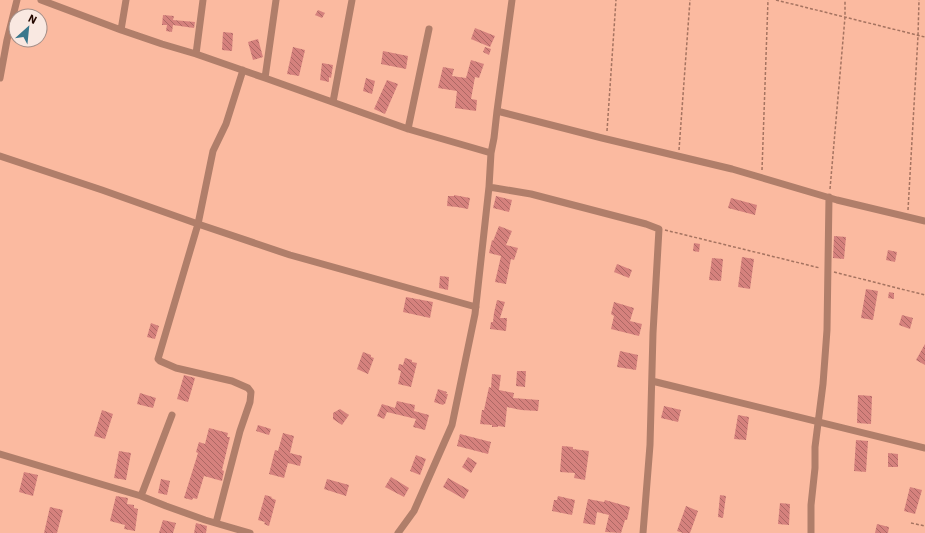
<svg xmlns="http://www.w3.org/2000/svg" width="925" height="533" font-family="'IBM Plex Sans',sans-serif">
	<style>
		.building { fill: url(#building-back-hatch) }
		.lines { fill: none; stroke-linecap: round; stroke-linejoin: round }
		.path { stroke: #a57360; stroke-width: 1.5; stroke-dasharray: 3 2; stroke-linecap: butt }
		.street { stroke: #b07e6a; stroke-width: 7 }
	</style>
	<defs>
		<pattern id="building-back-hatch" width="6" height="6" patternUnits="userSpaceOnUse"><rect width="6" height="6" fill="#d5817d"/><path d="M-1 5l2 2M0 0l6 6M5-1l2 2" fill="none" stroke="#ad6864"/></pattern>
	</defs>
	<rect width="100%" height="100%" fill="#fbbaa0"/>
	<path class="building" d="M318,10l7,3 -3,5 -7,-3z
		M163,15l11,1 -1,4 22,2 -1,6 -21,-3 -1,7 -6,-1 1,-6h-5z
		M475,28l20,8 -5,11 -19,-8z
		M223,32l10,1 -1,18 -10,-1z
		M258,39l5,18 -10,3 -5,-18z
		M293,47l12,3 -6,26 -12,-2z
		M485,47l6,2 -2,6 -6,-3z
		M383,51l25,5 -2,13 -25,-5z
		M471,60l13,4 -5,14 -4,-1 -4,22 6,1 -1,11 -21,-3 2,-17 -19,-3 5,-21 11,2 -2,7 14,2z
		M322,63l11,2 -2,13 -2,-1v5l-9,-2z
		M366,78l9,3 -3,13 -9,-3z
		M387,80l11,4 -13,30 -11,-5z
		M454,195l16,3 -2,11 -11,-2 -10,-1 1,-10h6z
		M496,196l16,4 -3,12 -16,-4z
		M731,198l26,7 -2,10 -27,-7z
		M499,226l13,5 -6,14 12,3 -4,12 -3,-1 -5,25 -11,-2 6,-26 -12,-3 3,-13 1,1z
		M834,236l12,1 -2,22 -11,-1z
		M694,243l6,1 -1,8 -6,-1z
		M888,250l9,2 -2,10 -9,-2z
		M742,257l12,2 -4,30 -12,-2z
		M712,258l11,1 -2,22 -12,-1z
		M617,264l15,6 -3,8 -15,-6z
		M440,276l9,1 -1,13 -9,-2z
		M866,289l12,2 -5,29 -12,-2z
		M889,292l5,1v6l-6,-1z
		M406,297l27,5 -3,16 -27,-6z
		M497,300l8,2 -5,16h7l-1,13 -16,-2 1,-7h2l1,-9z
		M614,302l20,6 -4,13 12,3 -3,12 -28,-7 3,-13 -3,-2z
		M902,315l11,3 -3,11 -11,-4z
		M151,323l8,3 -4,13 -8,-2z
		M925,344v21l-9,-5z
		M620,351l18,4 -2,15 -19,-3z
		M363,352l8,3v2l3,1 -6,16 -11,-5z
		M405,358l7,2v2l5,1 -6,24 -13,-3 3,-13 -3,-1 1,-6 4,1z
		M517,371h9l-1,16 -9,-1z
		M492,374l9,1 -2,15 15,3 -1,5 26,2 -1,11 -17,-1 -14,-3 -2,20 -7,-1v1h-6v-2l-12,-1 2,-14h2l5,-23 2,1z
		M184,375l11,3 -7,24 -11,-3z
		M438,389l9,3 -1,2h2l-3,10h-1l-1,1 -9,-3z
		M140,393l16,5 -3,10 -16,-4z
		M858,395l14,1 -1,28 -14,-1z
		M397,401l18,4 -1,6 15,4 -4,15 -12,-3 3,-8 -29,-7 -3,7 -7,-3 5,-12 13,4z
		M664,406l17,4 -3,12 -17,-4z
		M340,409l9,6 -7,10 -9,-6v-6z
		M102,410l11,4 -8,25 -11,-3z
		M738,415l11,2 -3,23 -12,-1z
		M258,425l13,4 -2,6 -13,-4z
		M209,428l19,5 -1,4h3l-8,33 2,1 -2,10 -18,-5 -7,23 -4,-1 -1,2 -8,-2 14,-45 -2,-1 3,-10 6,2z
		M283,433l11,3 -4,17 12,3 -2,10 -12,-3 -4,15 -15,-4 6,-24 3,1z
		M460,434l31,8 -3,12 -31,-8z
		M856,440l12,1 -2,31 -12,-1z
		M562,446l11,1v2l16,2 -4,29 -11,-2 1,-5 -15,-1z
		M119,451l12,2 -5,27 -12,-2z
		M888,453l10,1v13h-10z
		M416,455l10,4 -6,16 -10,-4z
		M468,457l9,6 -6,10 -9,-6z
		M24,472l14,3 -5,21 -14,-4z
		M391,477l18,11 -5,9 -19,-10z
		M448,478l21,12 -5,9 -21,-12z
		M161,479l9,2 -3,14 -9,-2z
		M327,479l22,6 -3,11 -22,-7z
		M910,487l12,3 -7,24 -11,-3z
		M265,495l7,2 -1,1 5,2 -7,26 -5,-2 1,-2 -7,-2z
		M720,495l6,1 -3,22 -5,-1z
		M116,496l12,2 -1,6 7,1v3l4,1 -3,22 -11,-2 1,-4 -15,-4z
		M558,496l17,4 -3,15 -20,-4 2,-11h3z
		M588,499l16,3 1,-2 25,7 -3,13h-2l-4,13 -16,-1 4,-17 -12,-3 -2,13 -12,-2z
		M780,503l10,1 -1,21 -11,-1z
		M686,506l12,5 -8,22h-7l-6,-2z
		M50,507l13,3 -6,23h-13z
		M163,520l13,3 -3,10h-14z
		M196,523l11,3 -1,7h-12z
		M877,524l12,3 -1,6h-13z"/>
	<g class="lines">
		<path class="path" d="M776,0l149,37
			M607,131l9,-131
			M679,150l11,-150
			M762,170l6,-170
			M830,189l15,-172v-17
			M908,210l10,-174 1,-36
			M665,230l155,38
			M834,272l91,23
			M911,523l14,3"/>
		<path class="street" d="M41,0l80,30 41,14 34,10 69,24 143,51 83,24
			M121,30l5,-30
			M196,54l7,-54
			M0,78l7,-38 10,-40
			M265,78l11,-78
			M333,102l19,-102
			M497,111l105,27 130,31 105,31 88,21
			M408,129l21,-100
			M0,156l102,34 96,34 92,31 186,52
			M489,187l42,7 115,30 13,5 -6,104 -3,112 -7,88
			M652,381l273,67
			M0,454l141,42 25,10 39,14 45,13
			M141,496l31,-81
			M216,523l24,-92 10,-29 1,-10 -3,-4 -16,-7 -56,-13 -16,-7 -2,-2 40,-135 15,-73 13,-27 17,-54
			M398,533l16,-22 38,-86 23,-111 14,-127 2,-34 3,-15 3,-27 15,-111
			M811,533v-28l4,-37v-21l8,-63 4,-54 2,-133"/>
	</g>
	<g transform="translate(28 28) rotate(27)"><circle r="19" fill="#f9e8e1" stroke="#a48e87"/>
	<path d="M0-3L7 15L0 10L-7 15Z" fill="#39778c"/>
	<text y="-6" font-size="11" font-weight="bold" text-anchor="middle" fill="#240801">N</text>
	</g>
</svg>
